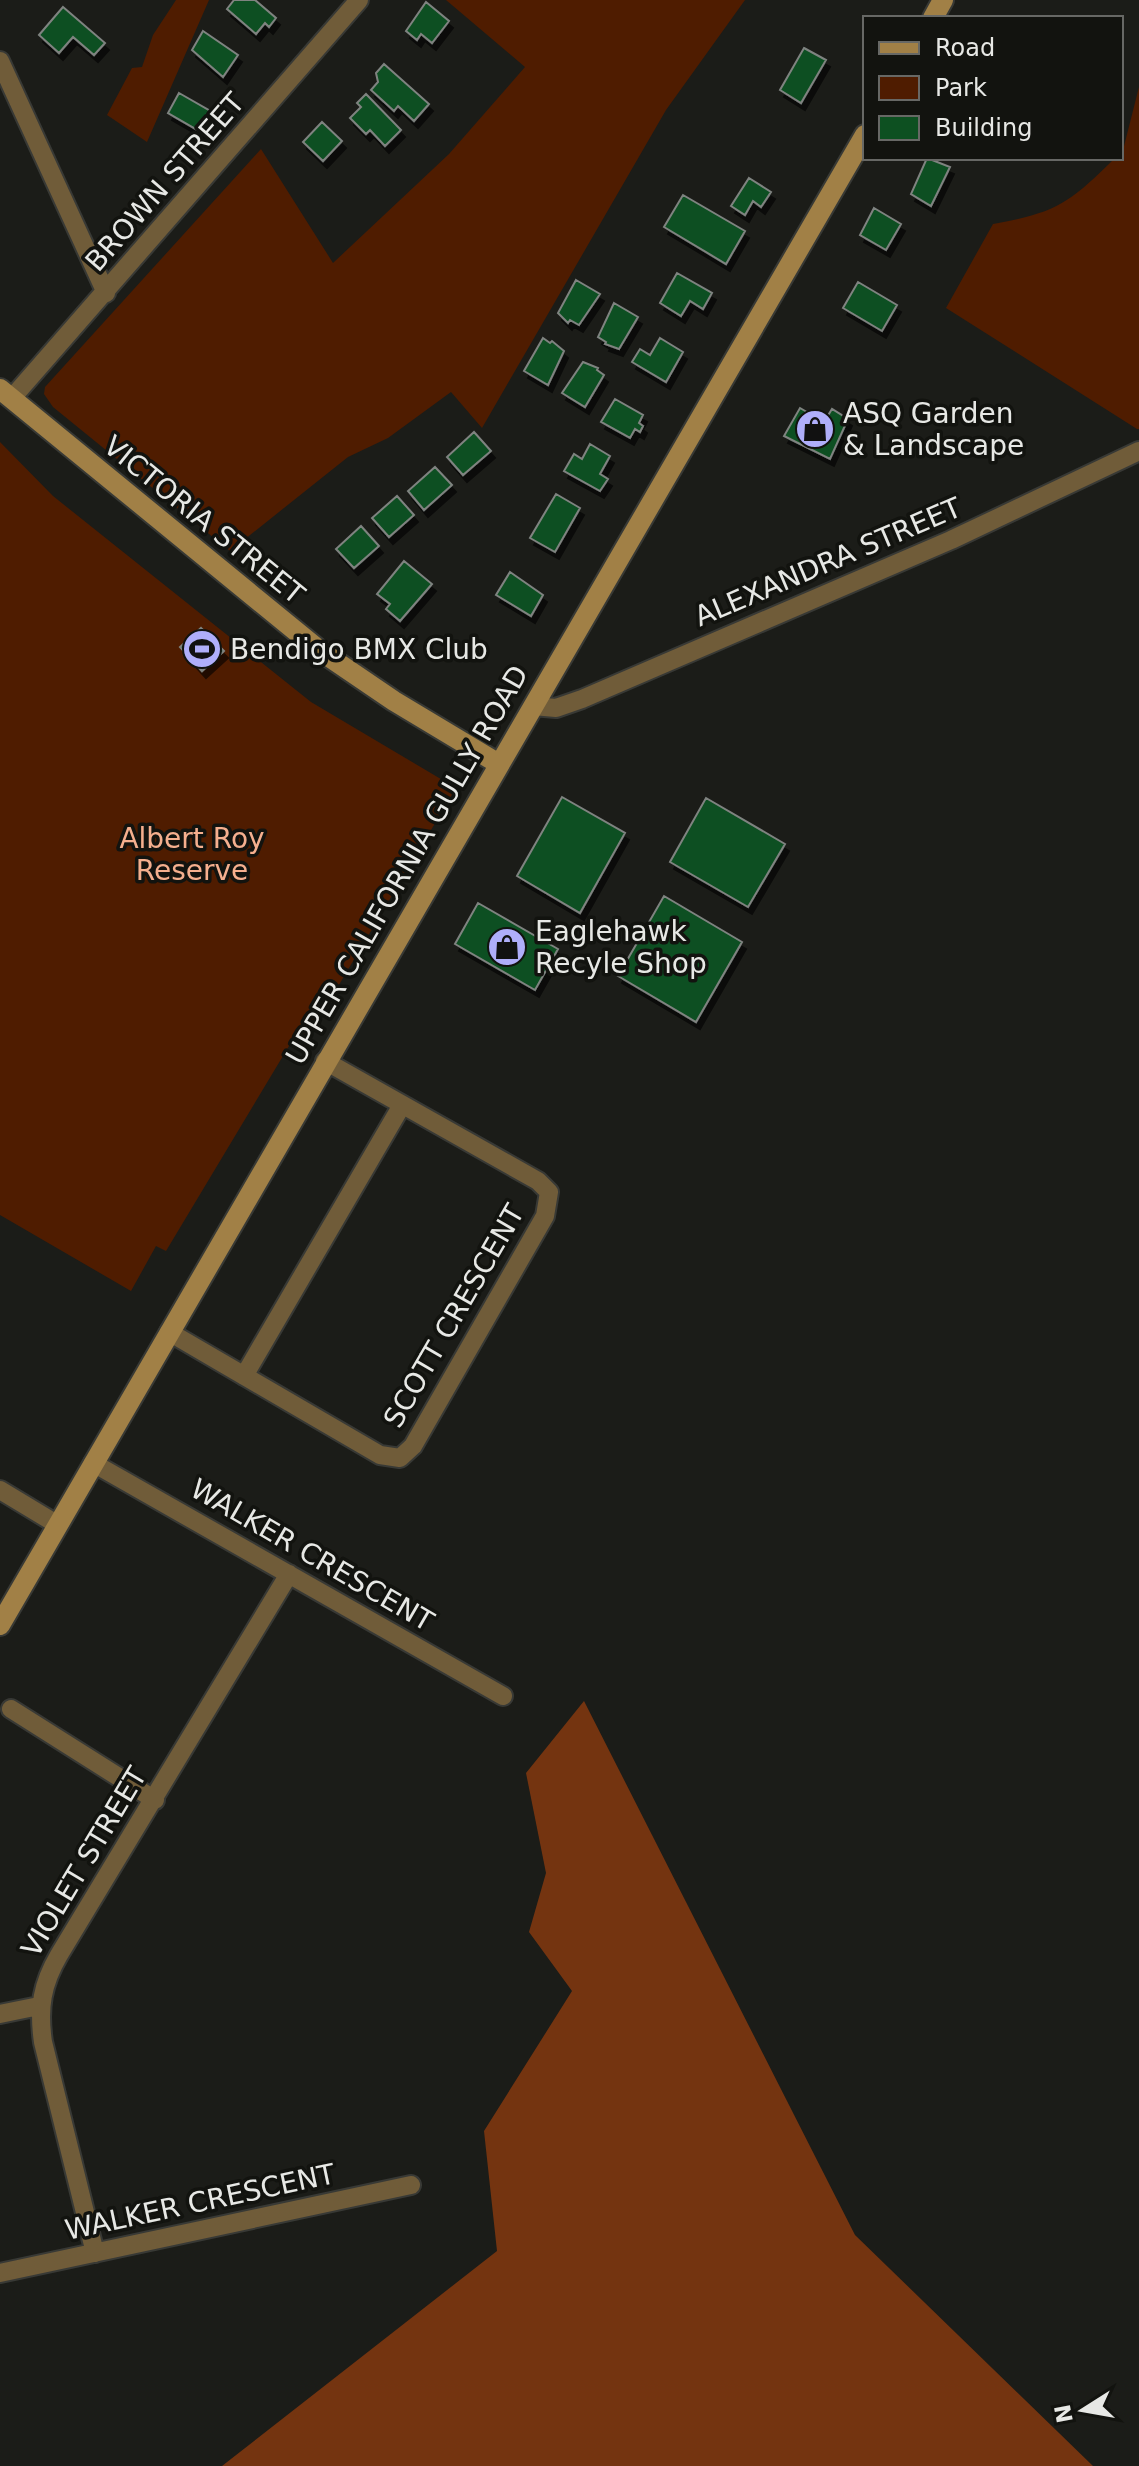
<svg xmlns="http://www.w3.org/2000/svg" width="1139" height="2466" font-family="'DejaVu Sans',sans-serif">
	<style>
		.green { fill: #4f1c00 }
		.forest { fill: #743410 }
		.building { fill: #0d5021; stroke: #7f8380; stroke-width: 2; filter: url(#shadow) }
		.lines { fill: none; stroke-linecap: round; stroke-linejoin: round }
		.street-casing { stroke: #383935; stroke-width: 22 }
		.secondary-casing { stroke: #383935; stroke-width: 24 }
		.street { stroke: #705c39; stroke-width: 18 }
		.secondary { stroke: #a18046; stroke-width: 20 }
		.labels { text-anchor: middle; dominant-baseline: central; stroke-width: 7; stroke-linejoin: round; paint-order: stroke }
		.street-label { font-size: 28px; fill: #e7e8e5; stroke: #12130f }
		.poi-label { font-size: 28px; fill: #e7e8e5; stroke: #12130f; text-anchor: start }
		.park-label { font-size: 28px; fill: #f5af8e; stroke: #12130f }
	</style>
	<defs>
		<filter id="shadow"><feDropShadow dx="4" dy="7" stdDeviation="0" flood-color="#0009"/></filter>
	</defs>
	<rect width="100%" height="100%" fill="#1b1c18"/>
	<path class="green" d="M176,0h33l-62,142 -40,-27 25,-47 10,-1 11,-32z
		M446,0h299l-79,110 -184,318 -31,-36 -63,46 -40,19 -118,94 -177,-144 -9,-13 1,-7 216,-238 72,114 116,-109 76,-87z
		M1139,87v342h-2l-191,-121 47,-84c65,-12 75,-20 122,-66h6z
		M0,442l53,54 258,206 145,86 -154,259 -10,-6 -126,210 -10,-5 -25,45 -131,-76z"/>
	<path class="forest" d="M584,1701l271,534 238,231h-871l275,-215 -13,-120 88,-140 -43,-59 17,-59 -20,-100z"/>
	<path class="building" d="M234,0h21l21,18 -7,9 -4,-4 -9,11 -29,-25z
		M426,2l23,19 -17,22 -11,-9 -4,6 -11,-9z
		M63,7l42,36 -11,12 -21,-18 -14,16 -20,-18z
		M203,31l35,24 -15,22 -31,-27z
		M804,48l22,12 -25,43 -21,-13z
		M384,64l45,40 -15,17 -16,-15 -4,5 -23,-21 7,-8 -2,-9z
		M179,93l33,19 -11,20 -33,-19z
		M366,94l35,36 -16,16 -15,-16 -4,4 -16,-16 11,-11 -4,-4z
		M322,122l20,19 -19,20 -20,-19z
		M927,158l23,9 -19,39 -20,-12z
		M749,178l22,14 -10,15 -8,-6 -8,14 -14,-9z
		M683,195l62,36 -19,33 -62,-37z
		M874,208l27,16 -15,26 -26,-15z
		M677,273l35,20 -9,16 -13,-8 -9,15 -21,-13z
		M576,280l24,14 -21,31 -9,-5 -2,3 -10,-10z
		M858,282l39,23 -15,26 -39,-23z
		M614,303l24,14 -19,32 -14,-5 1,-2 -8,-5z
		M543,338l7,5 2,-2 12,10 -16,34 -24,-14z
		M660,338l23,14 -17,30 -34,-20 8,-13 10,6z
		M583,362l15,6 -1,2 7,5 -19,32 -23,-14z
		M615,399l28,16 -4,8 4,3 -3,6 -5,-3 -5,9 -29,-16z
		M800,408l24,14 8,-13 16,10 -18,40 -46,-23z
		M474,432l17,19 -28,24 -16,-18z
		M590,444l20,12 -10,18 8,5 -8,12 -36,-20 10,-17 8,5z
		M435,467l17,18 -28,25 -16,-19z
		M556,494l24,14 -25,44 -25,-14z
		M397,496l17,19 -25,22 -17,-19z
		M361,526l18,20 -25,22 -18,-19z
		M404,561l28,23 -32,37 -14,-12 4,-5 -13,-10z
		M510,572l33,23 -12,21 -35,-21z
		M201,628l23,23 -22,20 -22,-24z
		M562,797l63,36 -45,80 -63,-37z
		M706,798l79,46 -37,63 -78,-45z
		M664,896l78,46 -46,80 -78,-46z
		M478,903l80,46 -23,41 -80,-46z"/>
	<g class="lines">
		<defs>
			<path id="street" d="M0,61l106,232
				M12,398l347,-398
				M533,706l23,2 26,-9 369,-159 188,-89
				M169,1332l211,123 20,3 13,-12 132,-230 4,-24 -11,-11 -213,-120
				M244,1376l158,-271
				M93,1463l410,233
				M0,1490l58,35
				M11,1709l144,91
				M0,2014l39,-8
				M95,2253l-52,-211c-5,-34 -1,-58 16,-87l230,-381
				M0,2273l411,-88"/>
			<path id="secondary" d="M933,18l10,-18
				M0,389l319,261 75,51 105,63
				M0,1625l865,-1490"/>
		</defs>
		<use href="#street" class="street-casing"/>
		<use href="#secondary" class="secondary-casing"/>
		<use href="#street" class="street"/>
		<use href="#secondary" class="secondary"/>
	</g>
	<defs>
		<symbol id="shop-disc" viewBox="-11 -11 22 22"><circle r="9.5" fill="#afaefa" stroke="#12130f"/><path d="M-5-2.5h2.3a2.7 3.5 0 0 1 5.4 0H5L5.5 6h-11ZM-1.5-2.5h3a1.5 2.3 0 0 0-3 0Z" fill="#111"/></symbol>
		<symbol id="stadium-disc" viewBox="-11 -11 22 22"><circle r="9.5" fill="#afaefa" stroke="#12130f"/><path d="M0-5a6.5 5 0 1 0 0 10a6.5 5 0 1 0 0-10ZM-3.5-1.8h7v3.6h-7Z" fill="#111"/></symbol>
	</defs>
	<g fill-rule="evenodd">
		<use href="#shop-disc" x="793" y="407" width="44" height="44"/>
		<use href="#stadium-disc" x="180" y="627" width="44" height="44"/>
		<use href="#shop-disc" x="485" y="925" width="44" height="44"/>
	</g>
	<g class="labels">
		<g class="street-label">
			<text transform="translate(165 182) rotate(-49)">BROWN STREET</text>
			<text transform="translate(204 520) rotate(39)">VICTORIA STREET</text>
			<text transform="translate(828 562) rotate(-23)">ALEXANDRA STREET</text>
			<text transform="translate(407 865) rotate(-60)">UPPER CALIFORNIA GULLY ROAD</text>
			<text transform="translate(454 1316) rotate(-60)">SCOTT CRESCENT</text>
			<text transform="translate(312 1555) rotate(30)">WALKER CRESCENT</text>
			<text transform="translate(84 1862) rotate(-59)">VIOLET STREET</text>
			<text transform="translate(200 2202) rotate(-12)">WALKER CRESCENT</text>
		</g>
		<g class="poi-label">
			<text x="843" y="413">ASQ Garden<tspan x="843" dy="32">&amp; Landscape</tspan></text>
			<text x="230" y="649">Bendigo BMX Club</text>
			<text x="535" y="931">Eaglehawk<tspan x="535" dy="32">Recyle Shop</tspan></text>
		</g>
		<g class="park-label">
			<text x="192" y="838">Albert Roy<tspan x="192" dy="32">Reserve</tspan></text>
		</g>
	</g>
	<rect x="863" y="16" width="260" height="144" fill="#12130f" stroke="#676865" stroke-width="2"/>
	<rect x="879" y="42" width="40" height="12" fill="#a18046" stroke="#676865" stroke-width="2"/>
	<text x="935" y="56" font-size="24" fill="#e7e8e5">Road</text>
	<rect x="879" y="76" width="40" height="24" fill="#4f1c00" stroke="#676865" stroke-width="2"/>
	<text x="935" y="96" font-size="24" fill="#e7e8e5">Park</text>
	<rect x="879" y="116" width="40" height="24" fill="#0d5021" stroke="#676865" stroke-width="2"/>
	<text x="935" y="136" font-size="24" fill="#e7e8e5">Building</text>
	<g transform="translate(1083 2410) rotate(259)" stroke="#12130f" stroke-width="6" paint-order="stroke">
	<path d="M0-6L14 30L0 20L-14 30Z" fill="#e7e8e5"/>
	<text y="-12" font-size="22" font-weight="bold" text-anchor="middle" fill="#e7e8e5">N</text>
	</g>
</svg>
